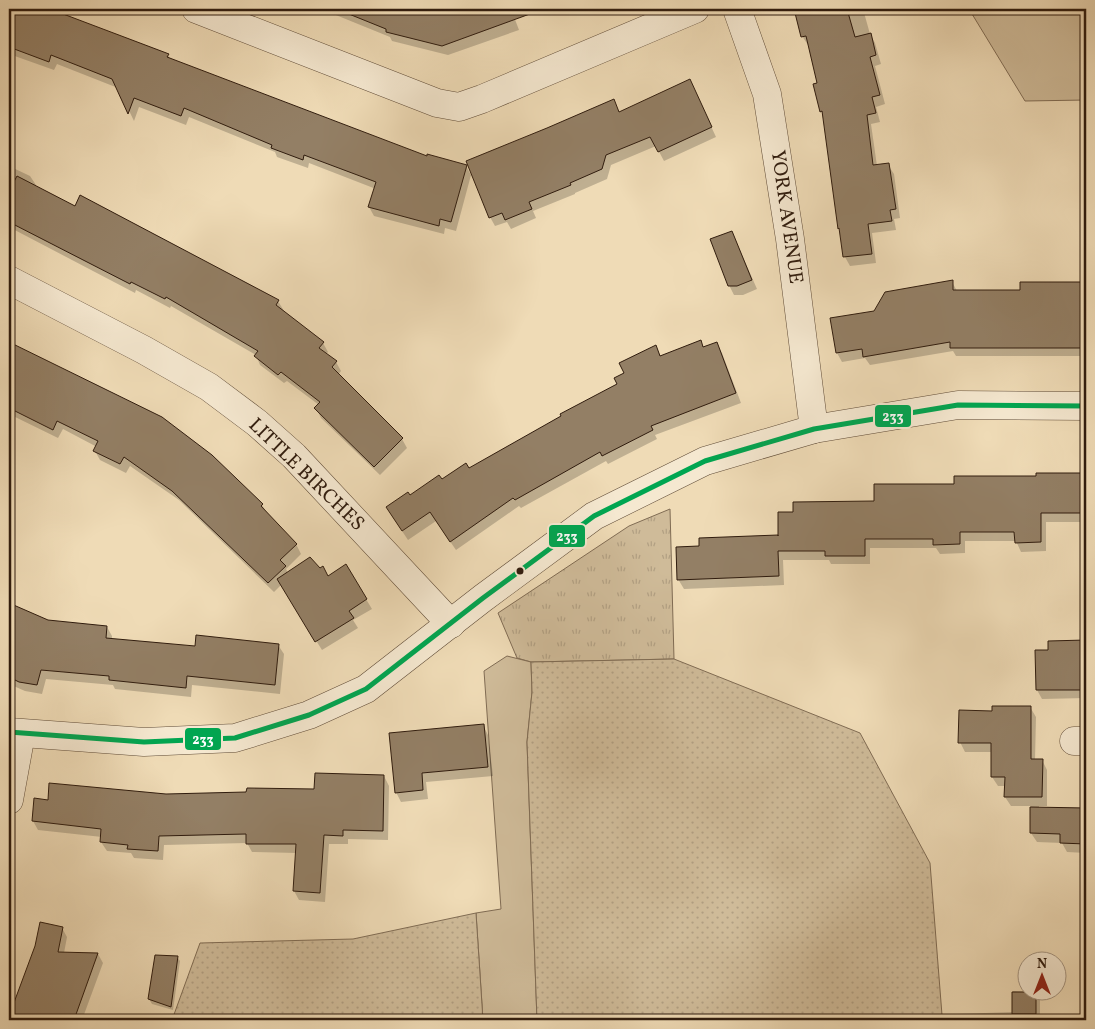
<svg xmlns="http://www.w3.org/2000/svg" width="1095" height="1029" font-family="Vollkorn,serif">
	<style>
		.grass { fill: url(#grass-tufts); stroke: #806c54 }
		.park { fill: #cfbb99; stroke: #806c54 }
		.garden { fill: url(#garden-dots); stroke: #806c54 }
		.shadow { fill: #0003 }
		.building { fill: #937f65; stroke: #301c0e }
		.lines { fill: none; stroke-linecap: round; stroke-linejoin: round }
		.minor-casing { stroke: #604c38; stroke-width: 29 }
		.tertiary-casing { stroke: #604c38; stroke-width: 29 }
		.minor { stroke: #f5e8d0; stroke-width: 28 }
		.tertiary { stroke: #f5e8d0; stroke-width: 28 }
		.bus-1-casing { stroke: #f5e8d0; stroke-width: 9 }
		.bus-1 { stroke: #00a651; stroke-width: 5 }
		.bus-dot { fill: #301c0e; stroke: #f5e8d0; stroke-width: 2 }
		.labels { text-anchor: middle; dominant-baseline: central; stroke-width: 5; stroke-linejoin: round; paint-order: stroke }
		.street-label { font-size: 20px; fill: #301c0e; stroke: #f5e8d0 }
		.line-badge { stroke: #f5e8d0; stroke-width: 2 }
		.badge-label { font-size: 14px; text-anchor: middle; font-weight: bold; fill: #fff }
	</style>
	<defs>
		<pattern id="grass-tufts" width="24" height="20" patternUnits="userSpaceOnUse" patternTransform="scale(1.25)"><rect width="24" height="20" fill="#cfbb99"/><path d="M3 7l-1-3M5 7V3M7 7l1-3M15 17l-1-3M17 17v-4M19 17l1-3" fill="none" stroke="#b2a083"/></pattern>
		<pattern id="garden-dots" width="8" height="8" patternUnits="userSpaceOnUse" patternTransform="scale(1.25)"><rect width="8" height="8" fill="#cfbb99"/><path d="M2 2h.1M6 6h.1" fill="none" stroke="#b2a083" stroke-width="1.8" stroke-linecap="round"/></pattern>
	</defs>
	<rect width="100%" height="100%" fill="#efdbb6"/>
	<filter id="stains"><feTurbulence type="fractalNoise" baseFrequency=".004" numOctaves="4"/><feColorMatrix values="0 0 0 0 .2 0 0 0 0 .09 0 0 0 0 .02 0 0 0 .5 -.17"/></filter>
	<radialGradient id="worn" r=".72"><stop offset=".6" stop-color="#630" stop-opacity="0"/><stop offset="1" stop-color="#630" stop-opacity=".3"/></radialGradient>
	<path class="grass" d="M670,509l4,150 -143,3 -14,-4 -19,-45 131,-87z"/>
	<path class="park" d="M969,9h117v91l-61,1z
		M507,656l24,6 1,30 -5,50 10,278h-54l-7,-107 25,-4 -17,-238z
		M942,1015v5h-228z"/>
	<path class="garden" d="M674,659l186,74 70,130 12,152 -228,5h-177l-10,-278 5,-50 -1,-30z
		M476,913l7,107h-311l28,-77 153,-4z"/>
	<path class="shadow" d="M9,9h39l120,46 2,4 258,99 38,8 5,9 -15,56 -11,-3 -1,6 -70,-18 -5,-9 7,-18 -67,-26 -1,5 -31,-11 -2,-5 -86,-35 -3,8 -47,-18 -5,14 -16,-33 -61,-24 -3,6 -45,-16z
		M321,9h190l8,21 -71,25 -56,-14 -2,-4z
		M599,9h9l-4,5z
		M800,9h63l7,25 5,9 6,21 -6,2 10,38 -9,3 4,15 -9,2 6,42 11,-1 6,9 6,44 -6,1 2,11 -24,3 4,30 -26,3 -5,-9 -20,-139 -4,-7 -2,-27 -10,-39h-1l-6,-9z
		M690,81l26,56 -52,24 -8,-15 -45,19 -4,14 -32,14v1l-42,17 3,7 -25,11 -4,-7 -12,4 -5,-9 123,-116 7,12z
		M9,166l21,10 6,9 -1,2 40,21 6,-11 197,104 6,10 -1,1 40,31 5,9 -2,2 10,8 5,9 -3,4 64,64 5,9 -27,27 -59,-57 -5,-10 3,-3 -32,-24 -3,2 -24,-18 -4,-10 -85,-49 -1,2 -34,-18 -1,3 -126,-66z
		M732,232l25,57 -14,6h-9l-5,-10z
		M952,282l5,9 64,1v-9h65v73h-130l-3,-5 -83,14 -5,-7 -23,4 -5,-9 38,-41z
		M700,342l4,6 13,-4 5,9 19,50 -86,32 2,4 -49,25 -2,-3 -85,47 -2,-2 -63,44 -20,-29 -28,19 -16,-24 18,-19 59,-28 150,-84 7,-11 30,-27 5,10z
		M9,343l45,24 157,89 51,49 6,9 28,30 5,10 -15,15 2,4 40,5 18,-12 26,43 -19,11 5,8 -36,22 -41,-65 -7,7 -95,-92 -49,-34 -4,7 -26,-13 -5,-9 2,-4 -34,-18 -5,9 -49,-24z
		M1037,474h49v48h-40v29l-25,1 -5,-11h-51v12l-25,1 -4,-6h-66v16h-39l-2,-4h-46l1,25 -100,4 -6,-10 101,-40 15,-26 81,-11 80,-16 82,-9z
		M11,605l37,16 59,6 5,9v4l84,7 82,-2 6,9 -4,40 -88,-9 -1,12 -76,-8 -2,-4 -67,-6 -4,15 -17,-3 -16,-7v-75z
		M1086,641v57l-44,1 -5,-9 12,-39v-9z
		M1030,707l6,10 -1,43h7l5,10v36h-8v2l47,2v43l-19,-1 -5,-9 -25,-1 -6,-9v-27h-20l-6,-9 1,-11h-8l-6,-9v-25h-27l-5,-10 33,-30z
		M483,725l5,10 5,41 -67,6 2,17 -27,3 -5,-10z
		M384,776l5,10 -1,54 -40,-1v5h-19l-4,58 -26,-2 -5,-9 3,-38 -45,-1 -5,-9 -83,2 -1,15 -29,-2 -3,-5 -24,-2 -6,-9 1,-5 -64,-7 -5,-9 16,-20 117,-6 149,-4z
		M62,928l5,9 -3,16 34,1 5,9 -21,57h-73l27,-74z
		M177,957l3,4 -7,49 -21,-6 -3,-5z
		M1013,991l22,1 5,7v21h-83v-6l56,-2z"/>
	<path class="building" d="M9,9h41l119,45 -2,3 260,99v-2l40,11 -16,57 -11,-3 -1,7 -71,-19 8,-25 -72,-27 -1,5 -32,-12 1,-3 -88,-37 -3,8 -47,-18 -6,16 -16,-35 -61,-24 -2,7 -40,-15z
		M340,9h198v2l-96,35 -56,-14v-3l-47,-19z
		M794,9h53l8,28 16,-4 5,22 -6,2 10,38 -8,2 4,16 -9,2 6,50 16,-2 7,46 -6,1 2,11 -24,3 4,30 -29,3 -4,-29 -1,1 -16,-118 -2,1 -7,-28 4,-1 -11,-47 -5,1z
		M690,79l22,48 -54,25 -8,-15 -44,18 -4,14 -32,14 1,2 -42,17 3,7 -27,11 -3,-7 -13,5 -23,-57 81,-33 67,-29 5,13z
		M17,176l58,30 5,-11 199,105 -3,5 48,37 -5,6 18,13 -5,6 71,71 -29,29 -60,-59 6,-6 -39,-30 -3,3 -24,-19 4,-5 -92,-54 -1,2 -34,-17 -1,2 -121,-62v-31z
		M732,231l20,49 -15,6h-9l-18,-47z
		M953,280v10h67v-8h66v66h-136v-6l-87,15 -1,-8 -26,4 -6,-35 44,-7 11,-19z
		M701,340l2,7 14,-5 19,51 -85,33 2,4 -51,26 -2,-4 -85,48 -2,-2 -63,44 -20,-30 -28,19 -16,-24 22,-15 2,3 29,-20 3,4 24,-16 3,5 92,-52 -1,-2 57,-30 -3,-6 10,-5 -5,-10 37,-18 4,11z
		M9,342l153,75 50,38 51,49 -2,2 36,38 -17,16 6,6 -18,17 -96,-92 -48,-34 -4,7 -27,-13 5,-10 -41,-20 -4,9 -44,-22z
		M1036,473h50v40h-45v29l-26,1 -1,-11h-54v12l-27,1v-6h-68v17h-40v-5h-47l1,25 -102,4 -1,-33 23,-1v-8l79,-3v1v-24h15v-10l81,-1v-17h80v-8h82z
		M310,557l10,11 3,-2 5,10 18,-12 21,35 -18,12 5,7 -39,24 -38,-63z
		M9,603l39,17 59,6 -1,12 89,8 1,-11 83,9 -4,41 -88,-9 -1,12 -77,-8v-4l-68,-6 -4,15 -18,-3 -10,-5z
		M1086,640v50h-50l-1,-40h13v-9z
		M992,706h39v53h12l-1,38h-38l1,-20h-14v-34h-33l1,-33 33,1z
		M484,724l4,43 -66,6 1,17 -28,3 -6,-60z
		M315,773l69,2 -1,56 -40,-1v6l-19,-1 -4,58 -27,-2 3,-47h-50v-10l-87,2 -1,15 -31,-2 1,-4 -28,-3 1,-13 -69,-8 2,-23 14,2 1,-17 117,11 80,-2 1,-4 67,1z
		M1030,807l56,1v36l-26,-1v-9l-30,-1z
		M40,922l23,5 -5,25 40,1 -24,67h-65v-4l26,-70z
		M155,955l23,1 -7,51 -23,-8z
		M1012,992h24v22h-24z"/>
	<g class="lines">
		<defs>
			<path id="minor" d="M196,9l241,94 22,4 23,-8 213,-90
				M737,9l30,85 23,145 24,190
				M9,280l135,70 65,37 48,36 37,33 157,168
				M1074,741h12
				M9,800l12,-66"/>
			<path id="tertiary" d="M9,732l135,10 91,-4 74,-23 57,-26 117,-91 111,-82 111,-55 109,-32 144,-24 128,1"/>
		</defs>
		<use href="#minor" class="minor-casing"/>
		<use href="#tertiary" class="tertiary-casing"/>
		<use href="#minor" class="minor"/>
		<use href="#tertiary" class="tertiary"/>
		<defs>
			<path id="bus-1" d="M9,732l135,10 91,-4 74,-23 57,-26 117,-91 111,-82 111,-55 109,-32 144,-24 128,1"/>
		</defs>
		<use href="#bus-1" class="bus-1-casing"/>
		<use href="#bus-1" class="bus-1"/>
	</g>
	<circle class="bus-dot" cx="520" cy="571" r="4.5"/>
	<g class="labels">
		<g class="street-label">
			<text transform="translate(786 217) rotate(82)">YORK AVENUE</text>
			<text transform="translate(306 475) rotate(44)">LITTLE BIRCHES</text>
		</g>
	</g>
	<g class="line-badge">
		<rect x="874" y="404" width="38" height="24" rx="5" fill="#00a651"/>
		<rect x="548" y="524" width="38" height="24" rx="5" fill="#00a651"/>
		<rect x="184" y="727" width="38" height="24" rx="5" fill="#00a651"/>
	</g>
	<g class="badge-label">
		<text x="893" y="421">233</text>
		<text x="567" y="541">233</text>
		<text x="203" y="744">233</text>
	</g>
	<rect width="1095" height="1029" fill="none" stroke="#efdbb6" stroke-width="30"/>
	<rect x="10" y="10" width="1075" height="1009" fill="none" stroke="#301c0e" stroke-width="2.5"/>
	<rect x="15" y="15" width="1065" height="999" fill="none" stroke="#301c0e"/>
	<g transform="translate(1042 976)"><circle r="24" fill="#f5e8d0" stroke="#a69682"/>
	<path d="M0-4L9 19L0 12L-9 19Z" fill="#8f2418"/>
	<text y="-8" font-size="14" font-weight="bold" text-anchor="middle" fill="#301c0e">N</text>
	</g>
	<rect width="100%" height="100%" filter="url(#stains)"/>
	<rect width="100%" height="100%" fill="url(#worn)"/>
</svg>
